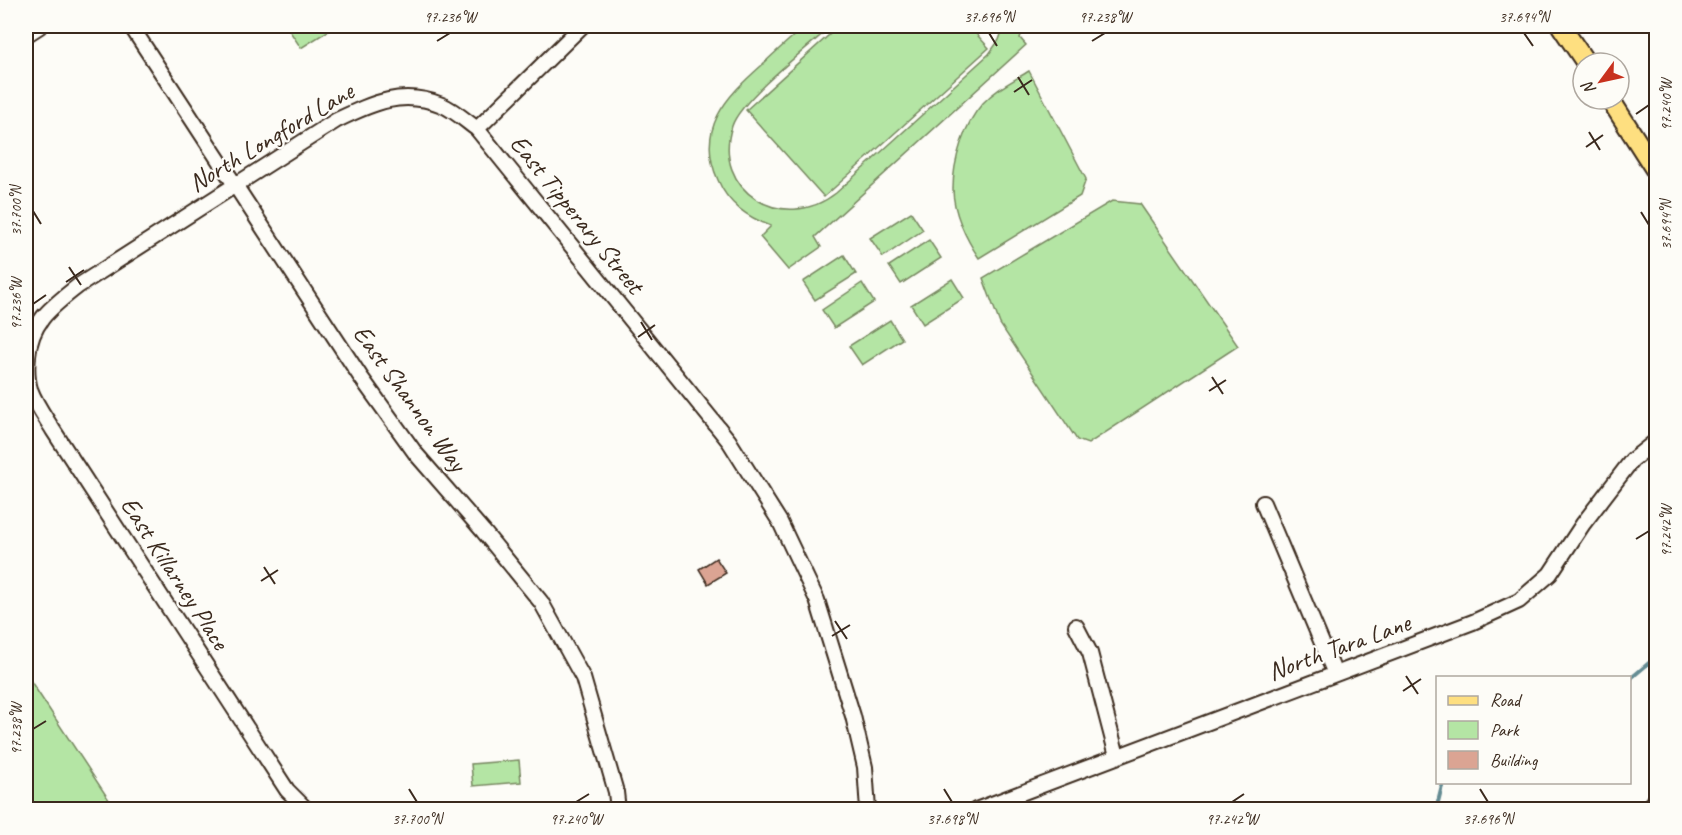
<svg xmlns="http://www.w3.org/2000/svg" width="1682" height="835" font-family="Caveat,sans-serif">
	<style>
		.green { fill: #b4e5a4; stroke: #788861; stroke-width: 1.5 }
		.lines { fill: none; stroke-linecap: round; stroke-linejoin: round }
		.stream { stroke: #658c93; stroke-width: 4 }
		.building { fill: #dba493; stroke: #3b2a1e; stroke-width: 1.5 }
		.minor-casing { stroke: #3b2a1e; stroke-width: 18 }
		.major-casing { stroke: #3b2a1e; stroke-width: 22 }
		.minor { stroke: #fdfcf7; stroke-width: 14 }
		.major { stroke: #fedf80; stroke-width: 18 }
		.ticks { fill: none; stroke: #3b2a1e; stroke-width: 2 }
		.labels { text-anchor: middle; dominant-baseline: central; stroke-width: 4.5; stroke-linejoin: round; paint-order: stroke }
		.street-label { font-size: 26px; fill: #3b2a1e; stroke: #fdfcf7 }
		.neatline { fill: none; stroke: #3b2a1e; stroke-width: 2 }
		.ticks-label { font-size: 15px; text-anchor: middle; fill: #3b2a1e }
	</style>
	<rect width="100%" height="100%" fill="#fdfcf7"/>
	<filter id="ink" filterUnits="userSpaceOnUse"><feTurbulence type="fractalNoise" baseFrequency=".0167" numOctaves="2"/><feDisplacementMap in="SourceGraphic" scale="12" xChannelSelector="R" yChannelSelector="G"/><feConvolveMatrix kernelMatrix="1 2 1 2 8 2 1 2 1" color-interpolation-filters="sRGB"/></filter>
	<g filter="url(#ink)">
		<path class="green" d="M295,26h41l-35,22 -12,-18z
			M805,26h27c-24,21 -91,73 -100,100 -21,64 51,109 104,67l153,-139 10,-14 5,-14h20l-4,12 6,7 -211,192 6,10 -33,23 -28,-33 11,-11c-24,-9 -43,-22 -53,-46 -23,-51 8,-83 43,-114 14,-14 29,-27 44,-40z
			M839,26h130l20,22 -165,149 -78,-87z
			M1029,71l57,108 -6,17 -101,62c-13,-19 -26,-46 -26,-69 0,-28 11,-65 30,-86 13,-14 30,-22 46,-32z
			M1112,201l28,3 98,142 -150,98 -11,-4 -77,-116 -17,-46z
			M911,212l12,18 -40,27 -13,-19z
			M929,240l12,18 -40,26 -12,-18z
			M844,255l12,19 -41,26 -12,-18z
			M952,279l12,19 -41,26 -12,-19z
			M862,283l12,19 -40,26 -12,-18z
			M890,320l12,19 -40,26 -13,-19z
			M26,674l89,135h-89z
			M519,760l2,22 -48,4 -2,-22z"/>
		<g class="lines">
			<path class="stream" d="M1630,679l26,-22
				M1436,810l7,-28"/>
		</g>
		<path class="building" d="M716,558l10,15 -18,11 -9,-15z"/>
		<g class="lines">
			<defs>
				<path id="minor" d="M131,26l229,350 56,78 67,77 58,71 42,76 33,114 2,18
					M26,35l14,-9
					M477,129l105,-103
					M1263,503l72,171
					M1076,626l14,27 27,103
					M307,810l-20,-20 -234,-360c-8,-13 -18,-27 -23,-41 -3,-10 -3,-23 -2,-33 3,-35 24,-49 50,-70l259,-166c36,-17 65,-31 105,-15 12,5 24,16 35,24l252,312 51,81 37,78 36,116 12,51 3,43
					M976,810l497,-188 46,-21 31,-27 33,-50 49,-64 24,-19
					M1652,810v-7l4,-3"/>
				<path id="major" d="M1561,26l25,37
					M1610,99l46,72"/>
			</defs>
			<use href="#minor" class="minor-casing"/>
			<use href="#major" class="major-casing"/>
			<use href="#minor" class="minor"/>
			<use href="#major" class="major"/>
		</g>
	</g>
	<path class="ticks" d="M989,33l8,13M1524,33l9,13M437,41l13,-8M1092,41l13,-8M1018,77l11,18M1014,92l18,-12M1636,114l13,-9M1589,132l11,18M1586,147l17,-12M33,211l8,13M1641,212l8,13M69,267l12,18M66,282l18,-12M33,304l13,-9M641,322l11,18M638,337l17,-12M1212,377l11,17M1209,391l17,-11M1636,539l13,-8M264,567l11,17M261,581l17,-11M835,621l12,18M832,636l18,-11M1406,676l12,18M1403,691l18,-12M33,729l13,-8M409,789l8,13M944,789l8,13M1480,789l8,13M576,802l13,-8M1232,802l12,-8"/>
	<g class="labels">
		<g class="street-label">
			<text transform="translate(271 137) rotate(-31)">North Longford Lane</text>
			<text transform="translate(577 214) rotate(51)">East Tipperary Street</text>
			<text transform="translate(410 398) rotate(54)">East Shannon Way</text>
			<text transform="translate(175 573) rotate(57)">East Killarney Place</text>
			<text transform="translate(1339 647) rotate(-20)">North Tara Lane</text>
		</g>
	</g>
	<rect width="1682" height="835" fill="none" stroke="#fdfcf7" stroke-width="66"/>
	<rect x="1436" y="676" width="195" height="108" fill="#fdfcf7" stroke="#afa8a0" stroke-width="1.5"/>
	<rect x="1448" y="696" width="30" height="9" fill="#fedf80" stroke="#afa8a0" stroke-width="1.5"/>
	<text x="1490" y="706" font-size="18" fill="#3b2a1e">Road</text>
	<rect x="1448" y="721" width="30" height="18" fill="#b4e5a4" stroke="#afa8a0" stroke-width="1.5"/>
	<text x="1490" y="736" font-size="18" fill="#3b2a1e">Park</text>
	<rect x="1448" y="751" width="30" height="18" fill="#dba493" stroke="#afa8a0" stroke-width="1.5"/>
	<text x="1490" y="766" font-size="18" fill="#3b2a1e">Building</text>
	<g transform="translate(1601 81) rotate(237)"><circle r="28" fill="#fdfcf7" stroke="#afa8a0" stroke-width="1.5"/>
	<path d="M0-4.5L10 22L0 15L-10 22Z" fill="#c8321e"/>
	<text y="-9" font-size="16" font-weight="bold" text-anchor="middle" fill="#3b2a1e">N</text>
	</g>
	<rect x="33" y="33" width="1616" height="769" class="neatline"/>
	<g class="ticks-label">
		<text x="450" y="22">97.236°W</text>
		<text x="989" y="22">37.696°N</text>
		<text x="1105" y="22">97.238°W</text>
		<text x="1524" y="22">37.694°N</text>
		<text transform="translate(1666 105) rotate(-90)" y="5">97.240°W</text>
		<text transform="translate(16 211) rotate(-90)" y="5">37.700°N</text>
		<text transform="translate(1666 225) rotate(-90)" y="5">37.694°N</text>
		<text transform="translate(16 304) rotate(-90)" y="5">97.236°W</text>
		<text transform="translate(1666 531) rotate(-90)" y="5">97.242°W</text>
		<text transform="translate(16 729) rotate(-90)" y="5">97.238°W</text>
		<text x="417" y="824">37.700°N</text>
		<text x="576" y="824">97.240°W</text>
		<text x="952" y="824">37.698°N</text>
		<text x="1232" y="824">97.242°W</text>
		<text x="1488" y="824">37.696°N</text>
	</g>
</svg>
